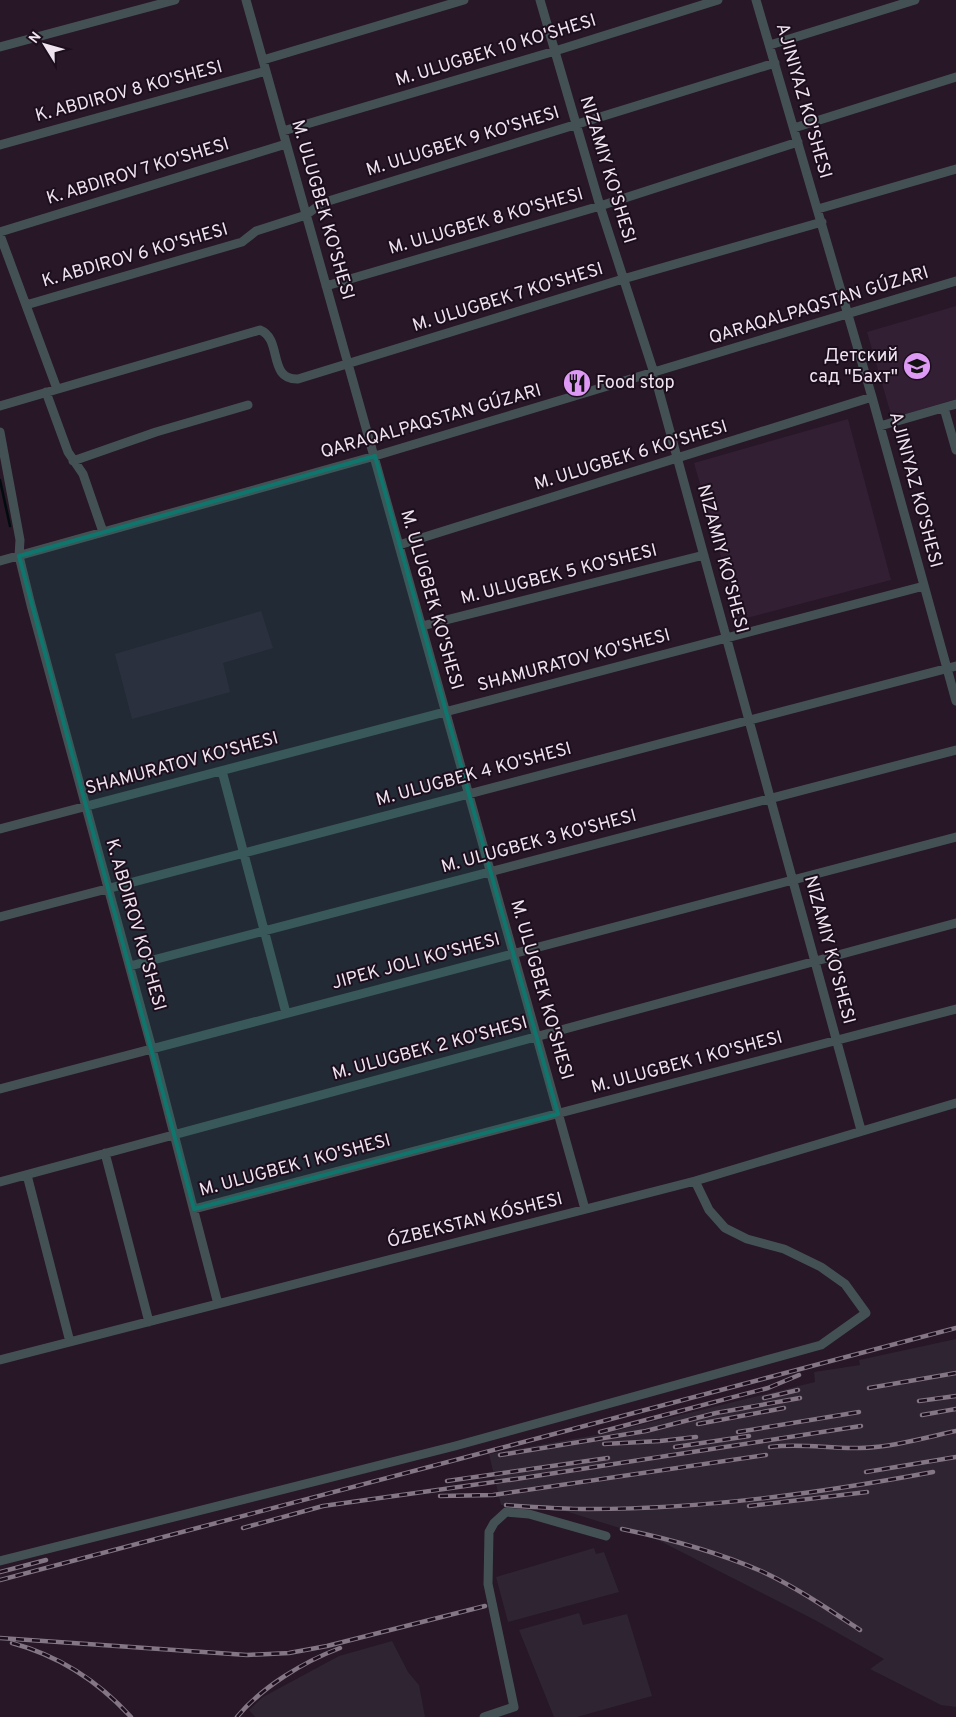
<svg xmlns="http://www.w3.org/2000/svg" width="956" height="1717" font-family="Overpass,sans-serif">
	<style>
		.built { fill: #331f33 }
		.industrial { fill: #2f2432 }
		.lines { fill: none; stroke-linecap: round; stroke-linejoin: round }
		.stream { stroke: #020c0f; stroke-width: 2.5 }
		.minor { stroke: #445154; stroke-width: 9 }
		.rail-casing { stroke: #847684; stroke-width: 4.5 }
		.rail { stroke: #1d0e1d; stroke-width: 2.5; stroke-dasharray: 8; stroke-linecap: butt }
		.marked { fill: #0f766e; fill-opacity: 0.2; stroke: #0f766e; stroke-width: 4; stroke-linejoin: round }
		.labels { text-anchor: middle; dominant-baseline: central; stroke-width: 4; stroke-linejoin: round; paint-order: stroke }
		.street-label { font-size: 18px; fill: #eee3ee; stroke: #1d0e1d }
		.poi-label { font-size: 18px; fill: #eee3ee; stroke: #1d0e1d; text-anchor: end }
	</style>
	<rect width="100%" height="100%" fill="#271727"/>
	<path class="built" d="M956,306v93l-64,19 -25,-86z
		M848,419l43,161 -152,40 -45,-157z
		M261,611l12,37 -50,15 7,29 -98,27 -17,-65z"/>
	<path class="industrial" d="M956,1339v368l-15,-2 -71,-36 14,-10 -71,-40 -155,-79 -96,-30 -61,-5 -12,-51 118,-21 208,-51 -1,-10 46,-7 -1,-5z
		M594,1548l2,6 8,-2 15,40 -111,30 -12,-45z
		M579,1613l4,12 44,-11 25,82 -75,21h-23l-35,-87z
		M392,1641l16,31 11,13 6,32h-170l-6,-7 14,-13 76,-41z"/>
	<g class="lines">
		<path class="stream" d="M0,480l10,46"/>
		<path class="minor" d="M246,0l339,1209
			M540,0l60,206 54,167 207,757
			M756,0l116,397 84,304
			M770,45l145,-45
			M0,47l175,-47
			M263,60l201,-60
			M794,128l162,-51
			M283,131l272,-80 163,-51
			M0,145l266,-74
			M818,209l138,-40
			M0,232l286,-88
			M0,235l57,154
			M326,286l274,-80 198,-64
			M26,305l216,-63 14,-11 50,-16 16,-12 453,-140
			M46,392l22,60 15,22 20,58
			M0,406l260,-76c23,9 7,50 38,49l325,-100 199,-57
			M944,408l12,42
			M880,426l76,-22
			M0,432l20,108 -1,16 12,49 121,444 66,255
			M73,461l83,-29 92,-27
			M399,545l473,-148
			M0,561l375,-105 581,-175
			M422,626l282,-71
			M222,771l64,242
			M0,829l924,-243
			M0,917l956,-251
			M130,966l826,-216
			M0,1089l956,-252
			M105,1153l44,169
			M27,1175l43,167
			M0,1182l956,-259
			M194,1209l762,-200
			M0,1360l695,-179 261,-78
			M0,1561l455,-115 366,-101 45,-32 -21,-29 -24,-17 -37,-18 -37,-10 -22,-11 -16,-18 -14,-29
			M484,1717l30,-10 -26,-123 1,-52 5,-9 12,-11 23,2 77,22"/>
		<defs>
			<path id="rail" d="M869,1388l87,-15
				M764,1398l34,-8
				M919,1401l37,-5
				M922,1415l34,-6
				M698,1424l86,-16
				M600,1432l168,-44 31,-13
				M738,1432l121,-20
				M604,1444l56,-3 36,-4
				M675,1447l74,-11
				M770,1447c32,-4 59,2 90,1 33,-1 64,-10 96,-17
				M500,1455l146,-24 70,-18 84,-15
				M866,1472l90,-15
				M447,1481l161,-23
				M440,1496l53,-1 273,-40
				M506,1505c28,2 56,4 84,4 115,0 230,-16 343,-37
				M749,1506l118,-14
				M243,1528l80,-22 193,-27 345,-53
				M622,1529c48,10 95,23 139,42 35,16 67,38 99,59
				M0,1572l46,-12
				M0,1580l956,-252
				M0,1638l247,17 42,-2 38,-7 158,-40
				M12,1643c48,13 86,38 119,74
				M237,1717c25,-30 66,-55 103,-69"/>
		</defs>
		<use href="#rail" class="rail-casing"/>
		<use href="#rail" class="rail"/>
	</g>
	<path class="marked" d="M375,456l183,658 -364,95 -175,-653z"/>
	<defs>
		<symbol id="school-disc" viewBox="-11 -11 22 22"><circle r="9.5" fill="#dd99f4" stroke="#1d0e1d"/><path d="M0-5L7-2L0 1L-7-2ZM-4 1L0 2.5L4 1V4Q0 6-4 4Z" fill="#111"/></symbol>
		<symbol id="restaurant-disc" viewBox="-11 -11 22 22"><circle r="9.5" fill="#dd99f4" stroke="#1d0e1d"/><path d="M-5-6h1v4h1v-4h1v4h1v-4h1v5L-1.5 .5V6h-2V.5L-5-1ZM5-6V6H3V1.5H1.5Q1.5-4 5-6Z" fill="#111"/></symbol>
	</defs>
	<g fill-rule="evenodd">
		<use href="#school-disc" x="901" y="350" width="32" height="32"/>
		<use href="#restaurant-disc" x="561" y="367" width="32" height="32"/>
	</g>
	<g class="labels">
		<g class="street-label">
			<text transform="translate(496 51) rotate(-17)">M. ULUGBEK 10 KO'SHESI</text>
			<text transform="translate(129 92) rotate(-15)">K. ABDIROV 8 KO'SHESI</text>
			<text transform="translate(803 101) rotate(74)">AJINIYAZ KO'SHESI</text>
			<text transform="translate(463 142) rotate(-17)">M. ULUGBEK 9 KO'SHESI</text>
			<text transform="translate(607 170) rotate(73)">NIZAMIY KO'SHESI</text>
			<text transform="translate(138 172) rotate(-17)">K. ABDIROV 7 KO'SHESI</text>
			<text transform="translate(322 210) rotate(74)">M. ULUGBEK KO'SHESI</text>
			<text transform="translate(486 222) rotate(-16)">M. ULUGBEK 8 KO'SHESI</text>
			<text transform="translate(135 256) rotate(-16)">K. ABDIROV 6 KO'SHESI</text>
			<text transform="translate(508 298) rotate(-17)">M. ULUGBEK 7 KO'SHESI</text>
			<text transform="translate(819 306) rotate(-17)">QARAQALPAQSTAN GÚZARI</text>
			<text transform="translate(431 422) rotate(-16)">QARAQALPAQSTAN GÚZARI</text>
			<text transform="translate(631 456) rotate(-17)">M. ULUGBEK 6 KO'SHESI</text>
			<text transform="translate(915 490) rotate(75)">AJINIYAZ KO'SHESI</text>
			<text transform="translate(722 559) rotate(75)">NIZAMIY KO'SHESI</text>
			<text transform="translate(559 575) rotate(-14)">M. ULUGBEK 5 KO'SHESI</text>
			<text transform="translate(431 600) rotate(74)">M. ULUGBEK KO'SHESI</text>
			<text transform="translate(574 661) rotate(-15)">SHAMURATOV KO'SHESI</text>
			<text transform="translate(182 764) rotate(-15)">SHAMURATOV KO'SHESI</text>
			<text transform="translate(474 775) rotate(-15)">M. ULUGBEK 4 KO'SHESI</text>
			<text transform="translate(539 842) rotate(-15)">M. ULUGBEK 3 KO'SHESI</text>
			<text transform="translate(135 925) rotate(74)">K. ABDIROV KO'SHESI</text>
			<text transform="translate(829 950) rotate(75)">NIZAMIY KO'SHESI</text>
			<text transform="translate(416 962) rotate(-15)">JIPEK JOLI KO'SHESI</text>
			<text transform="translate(541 990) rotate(74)">M. ULUGBEK KO'SHESI</text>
			<text transform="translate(430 1049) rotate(-15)">M. ULUGBEK 2 KO'SHESI</text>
			<text transform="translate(687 1063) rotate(-15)">M. ULUGBEK 1 KO'SHESI</text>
			<text transform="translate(295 1166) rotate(-15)">M. ULUGBEK 1 KO'SHESI</text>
			<text transform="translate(475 1221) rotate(-14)">ÓZBEKSTAN KÓSHESI</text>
		</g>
		<g class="poi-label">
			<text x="898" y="356">Детский<tspan x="898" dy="21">сад "Бахт"</tspan></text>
			<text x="596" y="383" text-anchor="start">Food stop</text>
		</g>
	</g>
	<g transform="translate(45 45) rotate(307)" stroke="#1d0e1d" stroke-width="4" paint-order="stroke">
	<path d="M0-4L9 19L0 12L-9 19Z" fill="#eee3ee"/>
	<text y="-8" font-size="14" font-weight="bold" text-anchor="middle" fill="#eee3ee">N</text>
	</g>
</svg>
